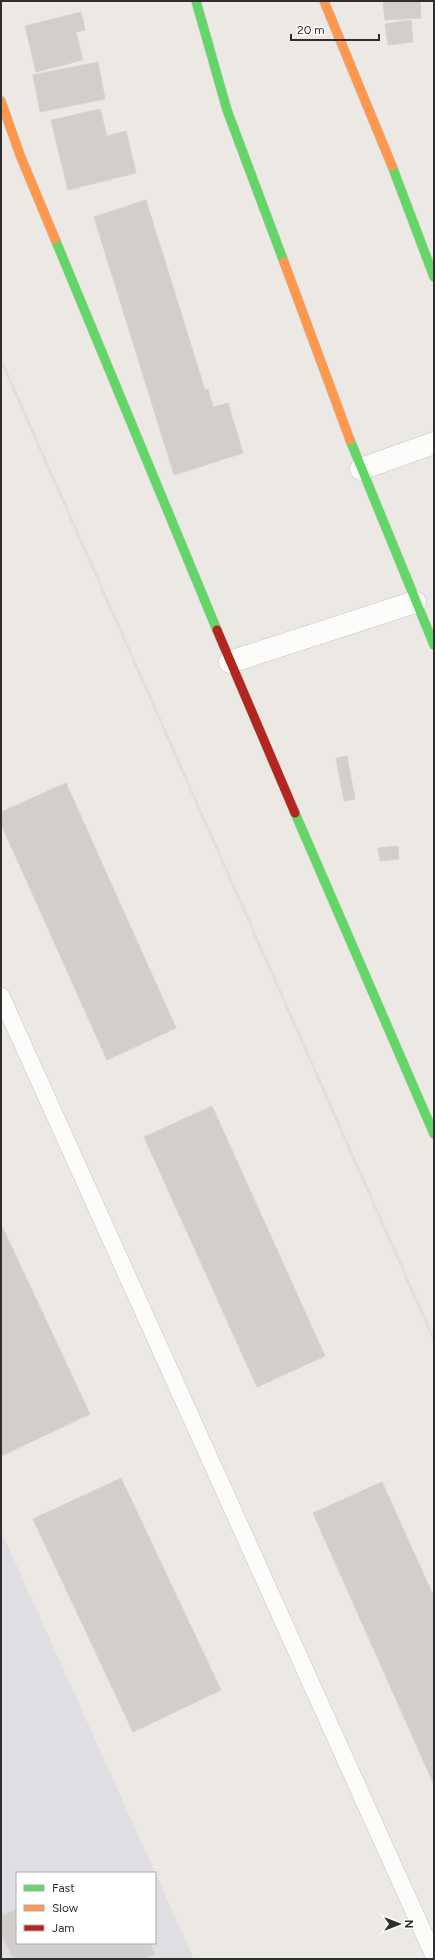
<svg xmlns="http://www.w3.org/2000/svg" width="435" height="1960" font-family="Figtree,sans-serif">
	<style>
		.airport { fill: #dfdee2; fill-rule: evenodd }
		.building { fill: #d1cecb; stroke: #d7d4d0 }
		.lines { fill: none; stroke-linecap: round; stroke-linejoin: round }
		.lane-casing { stroke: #c5c4c5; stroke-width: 18 }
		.street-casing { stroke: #c5c4c5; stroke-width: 23 }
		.fast-casing { stroke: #c5c4c5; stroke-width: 10 }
		.slow-casing { stroke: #c5c4c5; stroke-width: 10 }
		.jam-casing { stroke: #c5c4c5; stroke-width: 10 }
		.lane { stroke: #fcfcfb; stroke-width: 17 }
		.street { stroke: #fcfcfb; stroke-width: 22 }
		.fast { stroke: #63d668; stroke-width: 9 }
		.slow { stroke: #ff974d; stroke-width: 9 }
		.jam { stroke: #b3261e; stroke-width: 9 }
		.rail { stroke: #dfdfe1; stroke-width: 3 }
	</style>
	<rect width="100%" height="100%" fill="#ece8e4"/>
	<path class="airport" d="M1,1531l193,428h-193zM17,1873h138v70h-138z"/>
	<path class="building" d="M383,1h37l1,17 -36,2z
		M81,12l4,18 -9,2 7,28 -47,12 -11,-46z
		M411,20l2,22 -25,3 -3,-21z
		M98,62l7,37 -65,13 -7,-37z
		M100,109l7,27 19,-5 10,42 -68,17 -17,-70z
		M146,200l59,190 3,-1 5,18 15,-4 15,50 -69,22 -80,-258z
		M347,756l8,43 -11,2 -8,-43z
		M66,783l110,245 -69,32 -106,-236v-12z
		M398,846l1,13 -19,2 -2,-13z
		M212,1106l113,250 -68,31 -113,-250z
		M1,1224l89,190 -89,42z
		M121,1478l100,212 -88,42 -100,-213z
		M382,1482l52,115v188l-121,-272z
		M17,1909v34h133l5,11 -10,5h-132l-12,-26v-17z"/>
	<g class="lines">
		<defs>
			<path id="lane" d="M1,996l433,960"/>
			<path id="street" d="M361,469l73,-26
				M230,662l185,-60"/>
			<path id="fast" d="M196,1l31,109 57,152
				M392,166l42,111
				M55,239l162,391
				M350,440l84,205
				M295,813l139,321"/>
			<path id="slow" d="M324,1l68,165
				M1,101l19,54 35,84
				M284,262l66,178"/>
			<path id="jam" d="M217,630l78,183"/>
		</defs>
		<use href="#lane" class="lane-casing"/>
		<use href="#street" class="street-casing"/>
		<use href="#fast" class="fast-casing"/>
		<use href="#slow" class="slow-casing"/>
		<use href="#jam" class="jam-casing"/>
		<use href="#lane" class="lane"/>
		<use href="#street" class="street"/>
		<use href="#fast" class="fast"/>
		<use href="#slow" class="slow"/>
		<use href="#jam" class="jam"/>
		<path class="rail" d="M1,360l433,980"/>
	</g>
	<rect width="435" height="1960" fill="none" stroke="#2e2e2e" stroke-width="4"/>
	<rect x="16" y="1872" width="140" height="72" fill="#ffffff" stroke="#ababab"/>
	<rect x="24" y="1885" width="20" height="6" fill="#63d668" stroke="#ababab"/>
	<text x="52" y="1892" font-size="12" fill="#2e2e2e">Fast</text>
	<rect x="24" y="1905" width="20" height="6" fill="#ff974d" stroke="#ababab"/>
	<text x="52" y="1912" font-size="12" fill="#2e2e2e">Slow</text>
	<rect x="24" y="1925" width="20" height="6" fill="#b3261e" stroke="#ababab"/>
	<text x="52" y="1932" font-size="12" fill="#2e2e2e">Jam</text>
	<g transform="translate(399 1924) rotate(90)" stroke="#ffffff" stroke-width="3" paint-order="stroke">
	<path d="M0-3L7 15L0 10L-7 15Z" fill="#2e2e2e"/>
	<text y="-6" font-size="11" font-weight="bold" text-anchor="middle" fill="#2e2e2e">N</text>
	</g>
	<path d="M291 34v6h88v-6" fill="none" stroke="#2e2e2e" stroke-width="2"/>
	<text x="297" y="34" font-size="12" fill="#2e2e2e" stroke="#ffffff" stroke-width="3" paint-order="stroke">20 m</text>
</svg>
